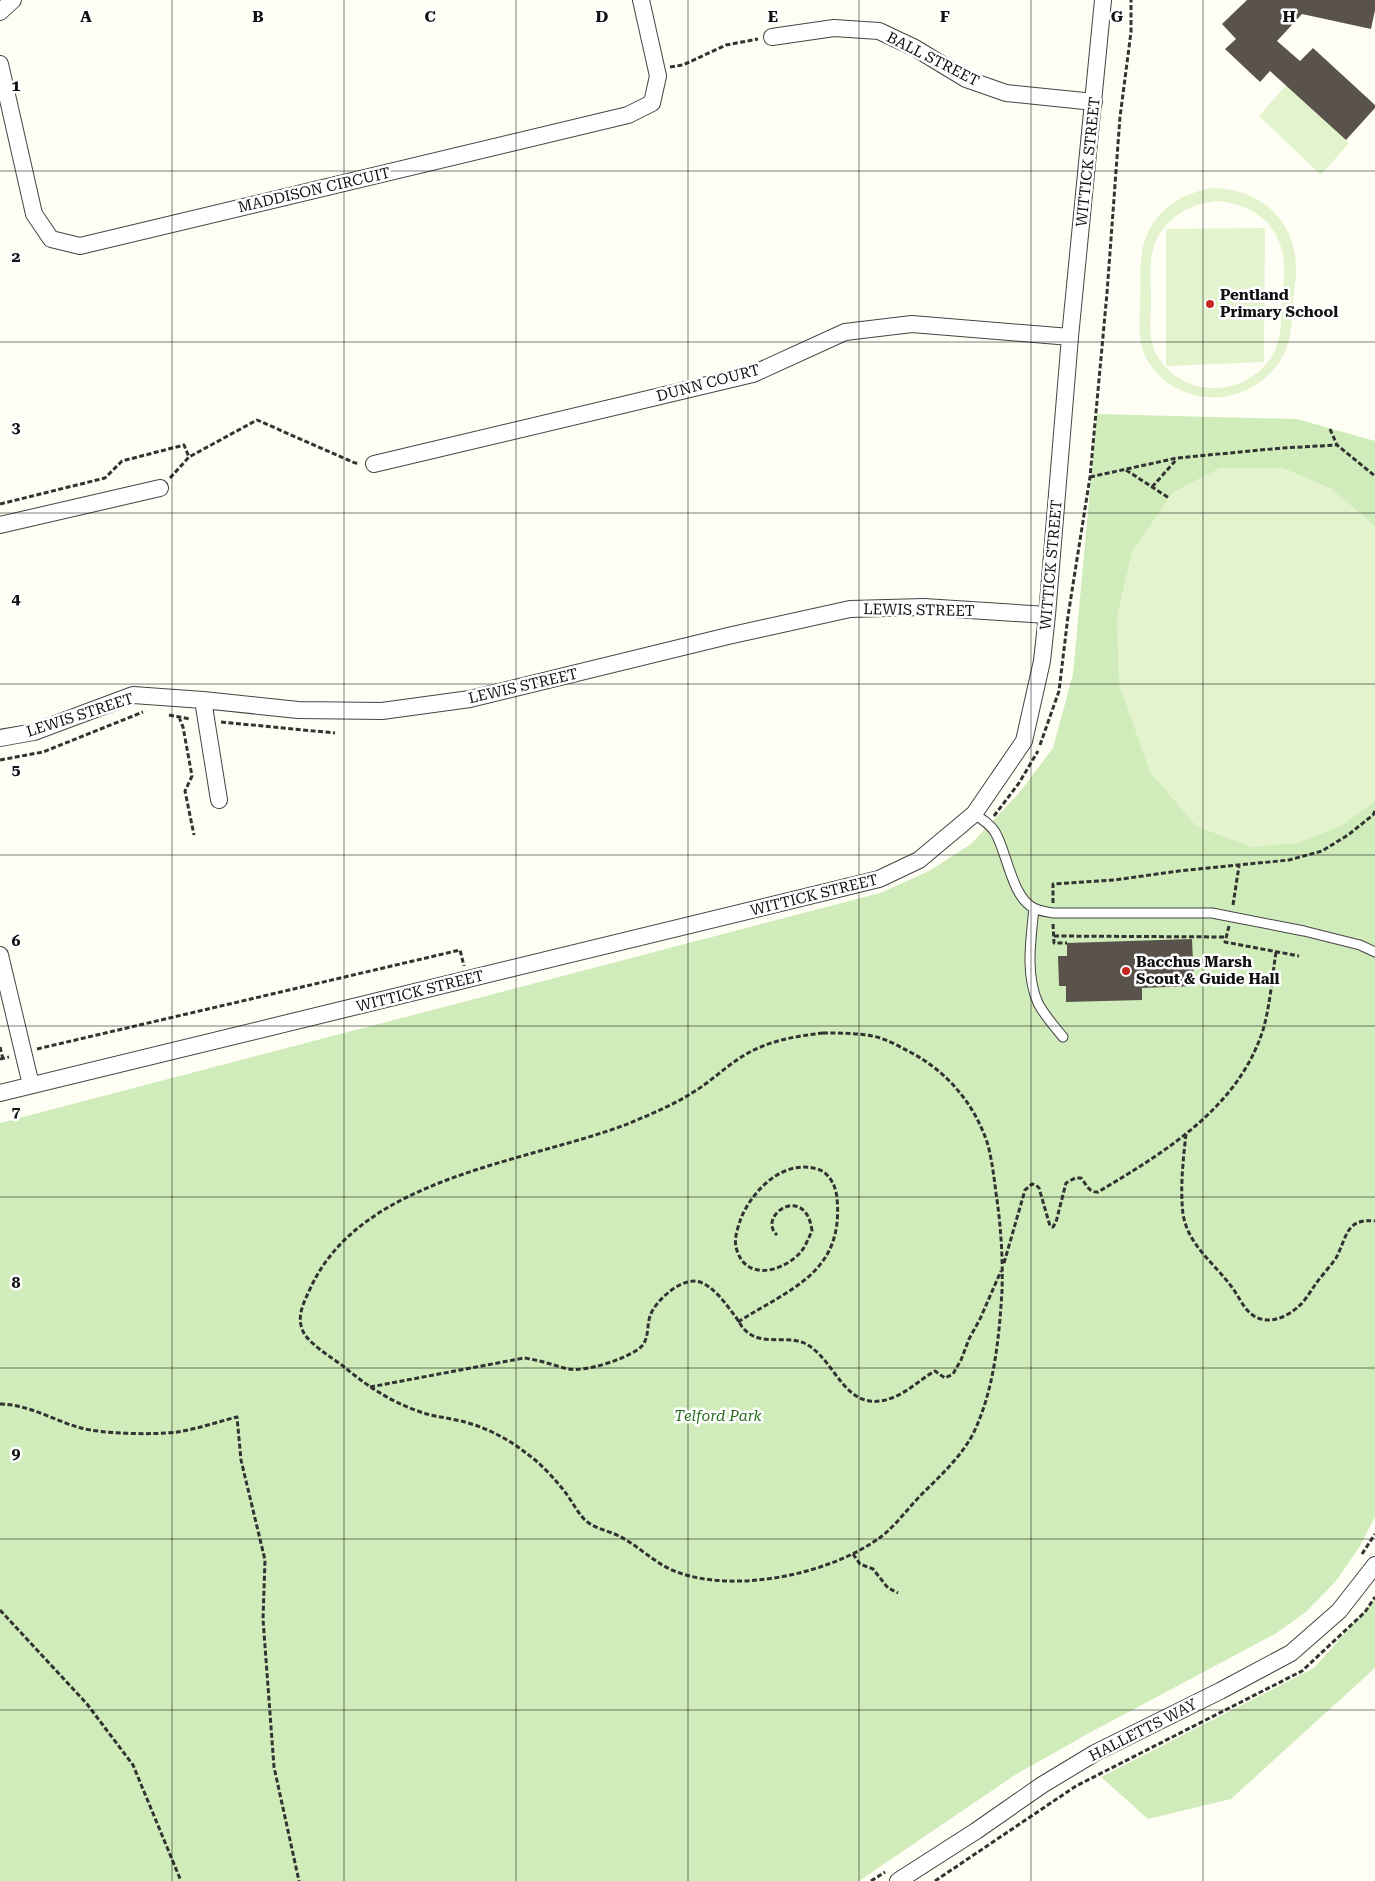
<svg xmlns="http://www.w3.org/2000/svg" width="1375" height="1881" font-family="'Roboto Serif',serif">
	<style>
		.green { fill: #d1ecbb }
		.pitch { fill: #e3f3ce; fill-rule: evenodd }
		.building { fill: #5a534c }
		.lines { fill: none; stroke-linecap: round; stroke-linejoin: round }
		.lane-casing { stroke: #444; stroke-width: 11 }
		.street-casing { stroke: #444; stroke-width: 18 }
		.path { stroke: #333; stroke-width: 3; stroke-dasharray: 5 2.5; stroke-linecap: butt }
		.lane { stroke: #fff; stroke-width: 9 }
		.street { stroke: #fff; stroke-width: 16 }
		.grid { fill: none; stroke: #111; stroke-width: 1; stroke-opacity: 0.55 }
		.poi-dot { fill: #c72722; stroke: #fff; stroke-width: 2 }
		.labels { text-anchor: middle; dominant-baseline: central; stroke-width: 5; stroke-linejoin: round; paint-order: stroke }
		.street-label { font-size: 15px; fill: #111; stroke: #fff }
		.poi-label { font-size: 15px; font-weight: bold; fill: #111; stroke: #fff; text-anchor: start }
		.park-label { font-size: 15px; font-style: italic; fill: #276c1d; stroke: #fff }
		.grid-label { font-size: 16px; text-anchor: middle; font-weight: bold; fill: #111; stroke: #fff; stroke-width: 5; stroke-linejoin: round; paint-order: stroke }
	</style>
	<rect width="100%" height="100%" fill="#fffef4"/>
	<path class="green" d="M1097,414l200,5 78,22v1076l-15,29 -24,35 -30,31 -31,22 -184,98 -76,43 -156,106h-859v-758l880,-230 49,-22 42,-27 48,-51 34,-45 20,-74z
		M1375,1599v69l-144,131 -83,20 -47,-42 213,-109z"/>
	<path class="pitch" d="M1287,84l62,59 -28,32 -62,-59z
		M1213,188c46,1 80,29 83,77 1,10 -2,23 -3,34 -1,14 -1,30 -5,45 -11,34 -47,57 -82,53 -22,-2 -42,-13 -55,-31 -15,-22 -11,-40 -11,-65 1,-14 0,-28 1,-42 4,-41 33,-65 72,-71zM1215,201c33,2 61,18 68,54 3,14 0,30 -1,45 -1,12 0,26 -3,38 -8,36 -47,57 -82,48 -18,-5 -35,-18 -42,-35 -7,-15 -4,-33 -4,-49 0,-14 -1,-28 0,-42 4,-34 31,-55 64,-59z
		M1265,228l-1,134 -98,4v-137z
		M1220,468h63l47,20 42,35 3,4v274l-32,24 -45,18 -47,4 -55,-21 -46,-54 -31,-88 -2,-68 15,-64 41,-60z"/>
	<path class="building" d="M1247,0h128v10l-4,19 -69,-15 -25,27 23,20 13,-13 62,57v3l-29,32 -76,-69 -10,11 -35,-33 11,-10 -14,-15z
		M1192,939l2,47 -52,2v12l-76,2v-16h-7l-1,-30h9v-13z"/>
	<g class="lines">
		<defs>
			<path id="lane" d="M974,814c8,5 16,10 21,18 12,20 17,66 39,76 5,3 13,4 19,5h159l92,18 56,14 15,7
				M1034,908c-3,31 -9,66 4,95 6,12 17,24 25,34"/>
			<path id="street" d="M0,12l13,-12
				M772,37l62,-9 45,3 36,17 51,31 40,14 88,9
				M0,64l34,150 17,25 29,7 548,-131 24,-12 6,-27 -17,-76
				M374,464l379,-90 92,-42 67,-8 158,13
				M0,525l160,-37
				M203,700l16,100
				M0,738l34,-6 99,-37 70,5 95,10 84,1 88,-12 258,-63 122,-27 74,-2 123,8
				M0,955l31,130
				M0,1093l879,-214 40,-19 55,-46 50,-73 18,-80 5,-46 23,-278 33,-337
				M898,1881l78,-50 66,-46 53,-32 125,-62 71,-38 48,-42 36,-46"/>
		</defs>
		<use href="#lane" class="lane-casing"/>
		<use href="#street" class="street-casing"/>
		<path class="path" d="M670,67l13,-2 43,-20 32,-6
			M1330,429l7,16 38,31
			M1126,470l43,28
			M1090,477l87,-19 105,-10 55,-3
			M170,478l19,-21 68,-37 98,43h4
			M1152,487l25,-28
			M0,504l105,-26 17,-17 62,-16 5,12
			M169,715l21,4
			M179,717l4,10 9,49 -7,15 9,44
			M221,722l114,11
			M1040,745l19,-54 9,-75 22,-139 17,-184 13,-176 11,-85v-32
			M0,760l43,-8 100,-40
			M994,816l25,-33 19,-32
			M1053,903v-19l61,-4 65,-9 110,-11 33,-9 26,-16 25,-20 2,-4
			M1233,905l6,-39
			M1053,924l1,19h13
			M1229,926l-4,16 74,14
			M1054,936l173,1
			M823,1033c16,0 33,0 49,3 12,2 25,9 36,15 38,19 67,53 80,94 4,16 6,32 8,48 5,33 7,65 6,98 -3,48 -8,100 -29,143 -13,24 -32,41 -51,60 -13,13 -25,30 -40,42 -50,38 -146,58 -205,36 -22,-8 -38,-26 -58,-36 -12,-6 -25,-7 -35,-17 -9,-10 -14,-22 -23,-32 -10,-12 -22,-25 -35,-34 -20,-16 -45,-28 -70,-33 -13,-3 -26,-4 -38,-9 -29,-10 -52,-26 -75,-45 -12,-9 -29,-19 -38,-31 -10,-16 -2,-31 5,-46 51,-113 217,-126 320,-166 21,-9 43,-18 62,-30 20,-12 36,-29 56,-40 24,-13 49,-17 75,-20z
			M0,1047l3,12
			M37,1049l423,-99 4,16
			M0,1059l9,-2
			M1186,1134c-3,27 -6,54 -3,80 5,31 31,49 48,72 8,10 12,23 23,30 6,4 15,5 22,3 7,-1 18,-8 23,-13 6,-5 11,-14 16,-21 6,-9 15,-18 21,-27 11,-20 9,-40 39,-37
			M1004,1263l21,-73 7,-6 4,1 3,3 11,38 3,1 3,-5 10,-39 9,-5h6c6,7 8,15 17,14 67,-40 140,-84 165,-162 7,-24 9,-52 13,-78
			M738,1322c53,-34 106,-49 99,-124 -1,-12 -8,-26 -20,-29 -34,-10 -64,21 -76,49 -3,9 -7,20 -5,29 8,34 44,26 63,7 6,-6 9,-15 13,-23 -6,-49 -56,-15 -35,4
			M370,1387l154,-29c15,2 29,7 44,11 18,3 54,-9 69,-19 13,-8 9,-21 13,-34 5,-15 32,-40 50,-34 14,5 26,22 35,34 4,5 6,11 11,15 16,15 40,4 58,12 33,15 40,75 90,54 15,-6 27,-18 41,-26l10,7 8,-4 8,-14 8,-21 11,-20 21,-48
			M0,1404c28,0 55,17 81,24 23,6 72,7 96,4 20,-3 40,-10 60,-15l4,43 24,100 -2,59 11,148 25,114
			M853,1554l7,10 13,5 15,19 10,5
			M1362,1554l13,-20
			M0,1610l87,94 46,61 48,116
			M871,1881l14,-9
			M935,1881l141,-95 226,-115 63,-59 10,-15"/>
		<use href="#lane" class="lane"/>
		<use href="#street" class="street"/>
	</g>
	<path class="grid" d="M172,0v1881M344,0v1881M516,0v1881M688,0v1881M859,0v1881M1031,0v1881M1203,0v1881M0,171h1375M0,342h1375M0,513h1375M0,684h1375M0,855h1375M0,1026h1375M0,1197h1375M0,1368h1375M0,1539h1375M0,1710h1375"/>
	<g class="poi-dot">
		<circle cx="1210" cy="304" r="5"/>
		<circle cx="1126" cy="971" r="5"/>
	</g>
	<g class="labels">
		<g class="street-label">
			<text transform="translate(933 59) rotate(27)">BALL STREET</text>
			<text transform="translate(1088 162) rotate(-84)">WITTICK STREET</text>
			<text transform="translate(314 190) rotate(-13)">MADDISON CIRCUIT</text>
			<text transform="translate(708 383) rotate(-15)">DUNN COURT</text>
			<text transform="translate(1051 565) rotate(-85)">WITTICK STREET</text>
			<text transform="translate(919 610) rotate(1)">LEWIS STREET</text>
			<text transform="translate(523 686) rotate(-13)">LEWIS STREET</text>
			<text transform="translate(80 715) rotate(-18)">LEWIS STREET</text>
			<text transform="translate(814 895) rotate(-14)">WITTICK STREET</text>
			<text transform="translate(420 991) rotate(-14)">WITTICK STREET</text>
			<text transform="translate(1143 1730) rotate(-27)">HALLETTS WAY</text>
		</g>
		<g class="poi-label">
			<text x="1220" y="295">Pentland<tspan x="1220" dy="17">Primary School</tspan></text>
			<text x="1136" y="962">Bacchus Marsh<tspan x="1136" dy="17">Scout &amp; Guide Hall</tspan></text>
		</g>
		<g class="park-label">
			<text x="718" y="1416">Telford Park</text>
		</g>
	</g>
	<g class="grid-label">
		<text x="86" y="22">A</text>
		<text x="258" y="22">B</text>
		<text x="430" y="22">C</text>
		<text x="602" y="22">D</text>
		<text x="773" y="22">E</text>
		<text x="945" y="22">F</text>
		<text x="1117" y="22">G</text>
		<text x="1289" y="22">H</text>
		<text x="16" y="91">1</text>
		<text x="16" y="262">2</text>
		<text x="16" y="433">3</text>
		<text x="16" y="604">4</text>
		<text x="16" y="775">5</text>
		<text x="16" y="946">6</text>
		<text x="16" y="1117">7</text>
		<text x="16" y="1288">8</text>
		<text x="16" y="1459">9</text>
	</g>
</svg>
